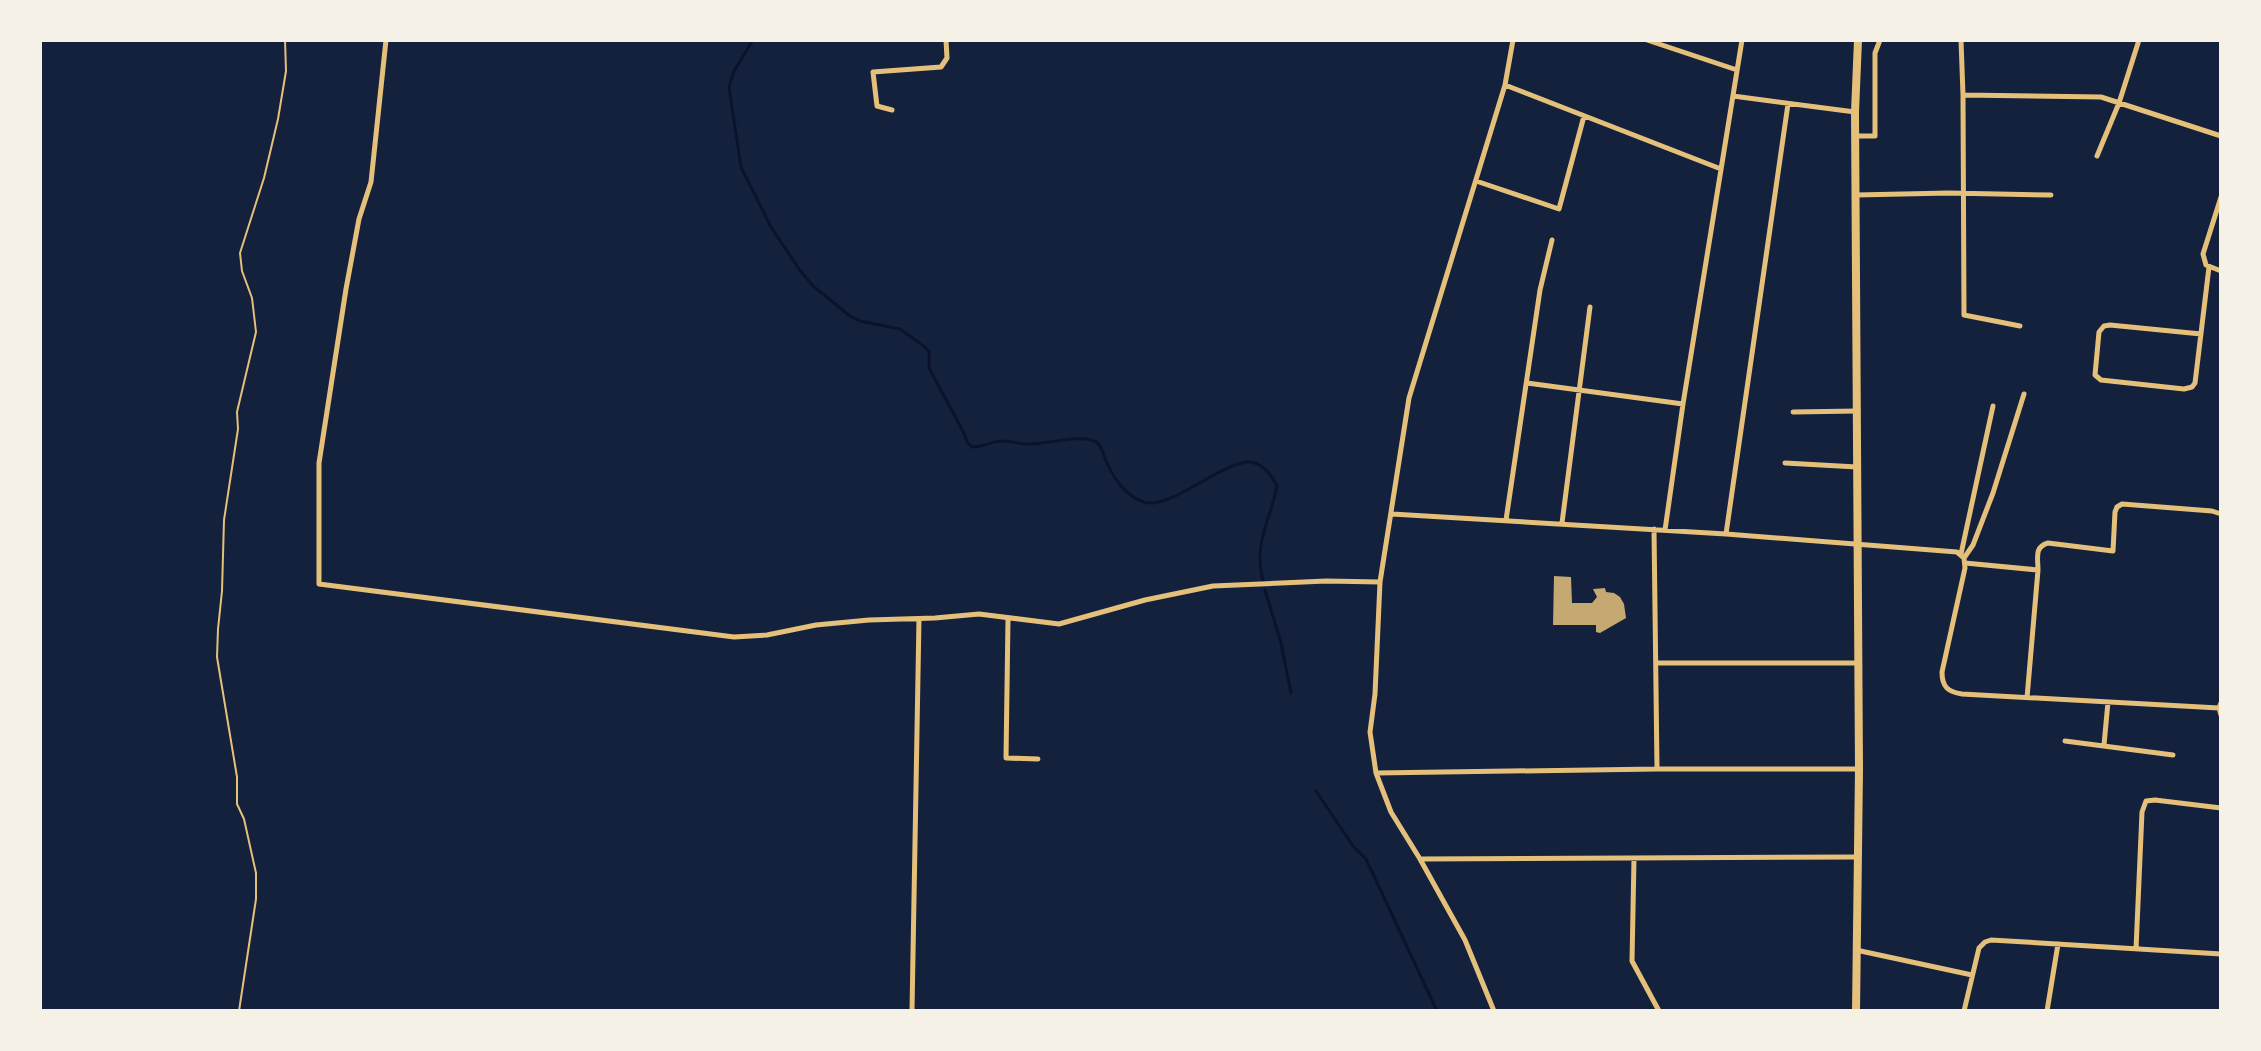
<svg xmlns="http://www.w3.org/2000/svg" width="2261" height="1051" font-family="'Archivo Narrow',sans-serif">
	<style>
		.lines { fill: none; stroke-linecap: round; stroke-linejoin: round }
		.stream { stroke: #0b132b; stroke-width: 3 }
		.building { fill: #c6a872 }
		.path { stroke: #e5c07b; stroke-width: 2 }
		.minor { stroke: #e5c07b; stroke-width: 5 }
		.primary { stroke: #e5c07b; stroke-width: 8 }
	</style>
	<rect width="100%" height="100%" fill="#14213d"/>
	<g class="lines">
		<path class="stream" d="M753,40l-19,31 -5,16 12,80 30,60 28,42 14,17 37,30 10,5 40,8 25,18 4,5v16l35,65 3,9 5,5c11,0 20,-6 30,-6 8,0 17,3 25,3 18,1 51,-10 67,-3 8,3 9,13 12,20 8,19 26,44 48,42 29,-4 73,-43 97,-41 12,2 21,14 26,24 -7,37 -24,56 -14,95
			M1265,590l16,53 10,50
			M1316,791l37,55 13,13 71,152"/>
	</g>
	<path class="building" d="M1554,576l17,1 1,26h20l5,-6 -4,-8 12,-1 1,4 8,1 6,4 4,7 2,14 -26,15 -4,-1v-7h-43z"/>
	<g class="lines">
		<path class="path" d="M239,1011l17,-112v-26l-12,-54 -7,-15v-27l-20,-120 1,-28 4,-38 2,-71 14,-91 -1,-17 19,-80 -4,-34 -10,-27 -2,-18 24,-75 14,-59 8,-48 -1,-31"/>
		<path class="minor" d="M386,40l-15,142 -12,37 -13,70 -27,174v121l415,53 33,-2 49,-10 53,-5 66,-2 44,-4 80,10 86,-24 68,-14 113,-5 54,1
			M1647,40l90,30
			M1961,40l2,55 1,220 56,11
			M1505,85l216,84
			M1963,95l138,2 120,39
			M1733,96l122,16
			M892,110l-15,-4 -4,-34 68,-5 6,-9 -1,-18
			M1856,136h19v-83l5,-13
			M2097,156l22,-53 20,-63
			M1476,181l83,28 25,-93
			M1856,195l93,-2 102,2
			M2221,197l-18,57 3,11 15,6
			M2201,334l-91,-9 -6,1 -5,6 -4,43 6,5 83,9 8,-2 3,-4 14,-116
			M1527,383l156,21
			M1793,412l64,-1
			M1785,463l72,4
			M1392,514l334,20 231,18 7,6 1,10 -23,104c0,15 6,20 20,22l257,14
			M1506,520l34,-230 12,-50
			M1562,523l28,-216
			M1654,529l3,239
			M1665,530l18,-126 59,-364
			M1726,534l62,-430
			M1961,554l32,-148
			M1964,558l9,-13 20,-52 31,-99
			M1965,563l73,7
			M1008,619l-2,139 32,1
			M1656,663h202
			M2027,698l11,-128c0,-12 -4,-23 10,-27l65,8 2,-39 2,-5 5,-3 90,7 9,3
			M2221,703l-2,5 2,7
			M2065,741l108,14
			M2104,745l4,-43
			M1376,773l281,-4h201
			M1420,859l438,-2
			M1634,859l-2,102 27,50
			M2136,949l6,-137 4,-11 9,-1 66,8
			M1856,950l116,25
			M912,1011l7,-392
			M1494,1011l-29,-71 -45,-81 -29,-47 -15,-39 -6,-41 5,-38 5,-112 29,-184 96,-313 8,-45
			M1964,1011l15,-63 6,-6 6,-2 230,14
			M2047,1011l11,-67"/>
		<path class="primary" d="M1856,1011l3,-242 -4,-657 3,-72"/>
	</g>
	<rect width="2261" height="1051" fill="none" stroke="#f6f1e7" stroke-width="84"/>
</svg>
